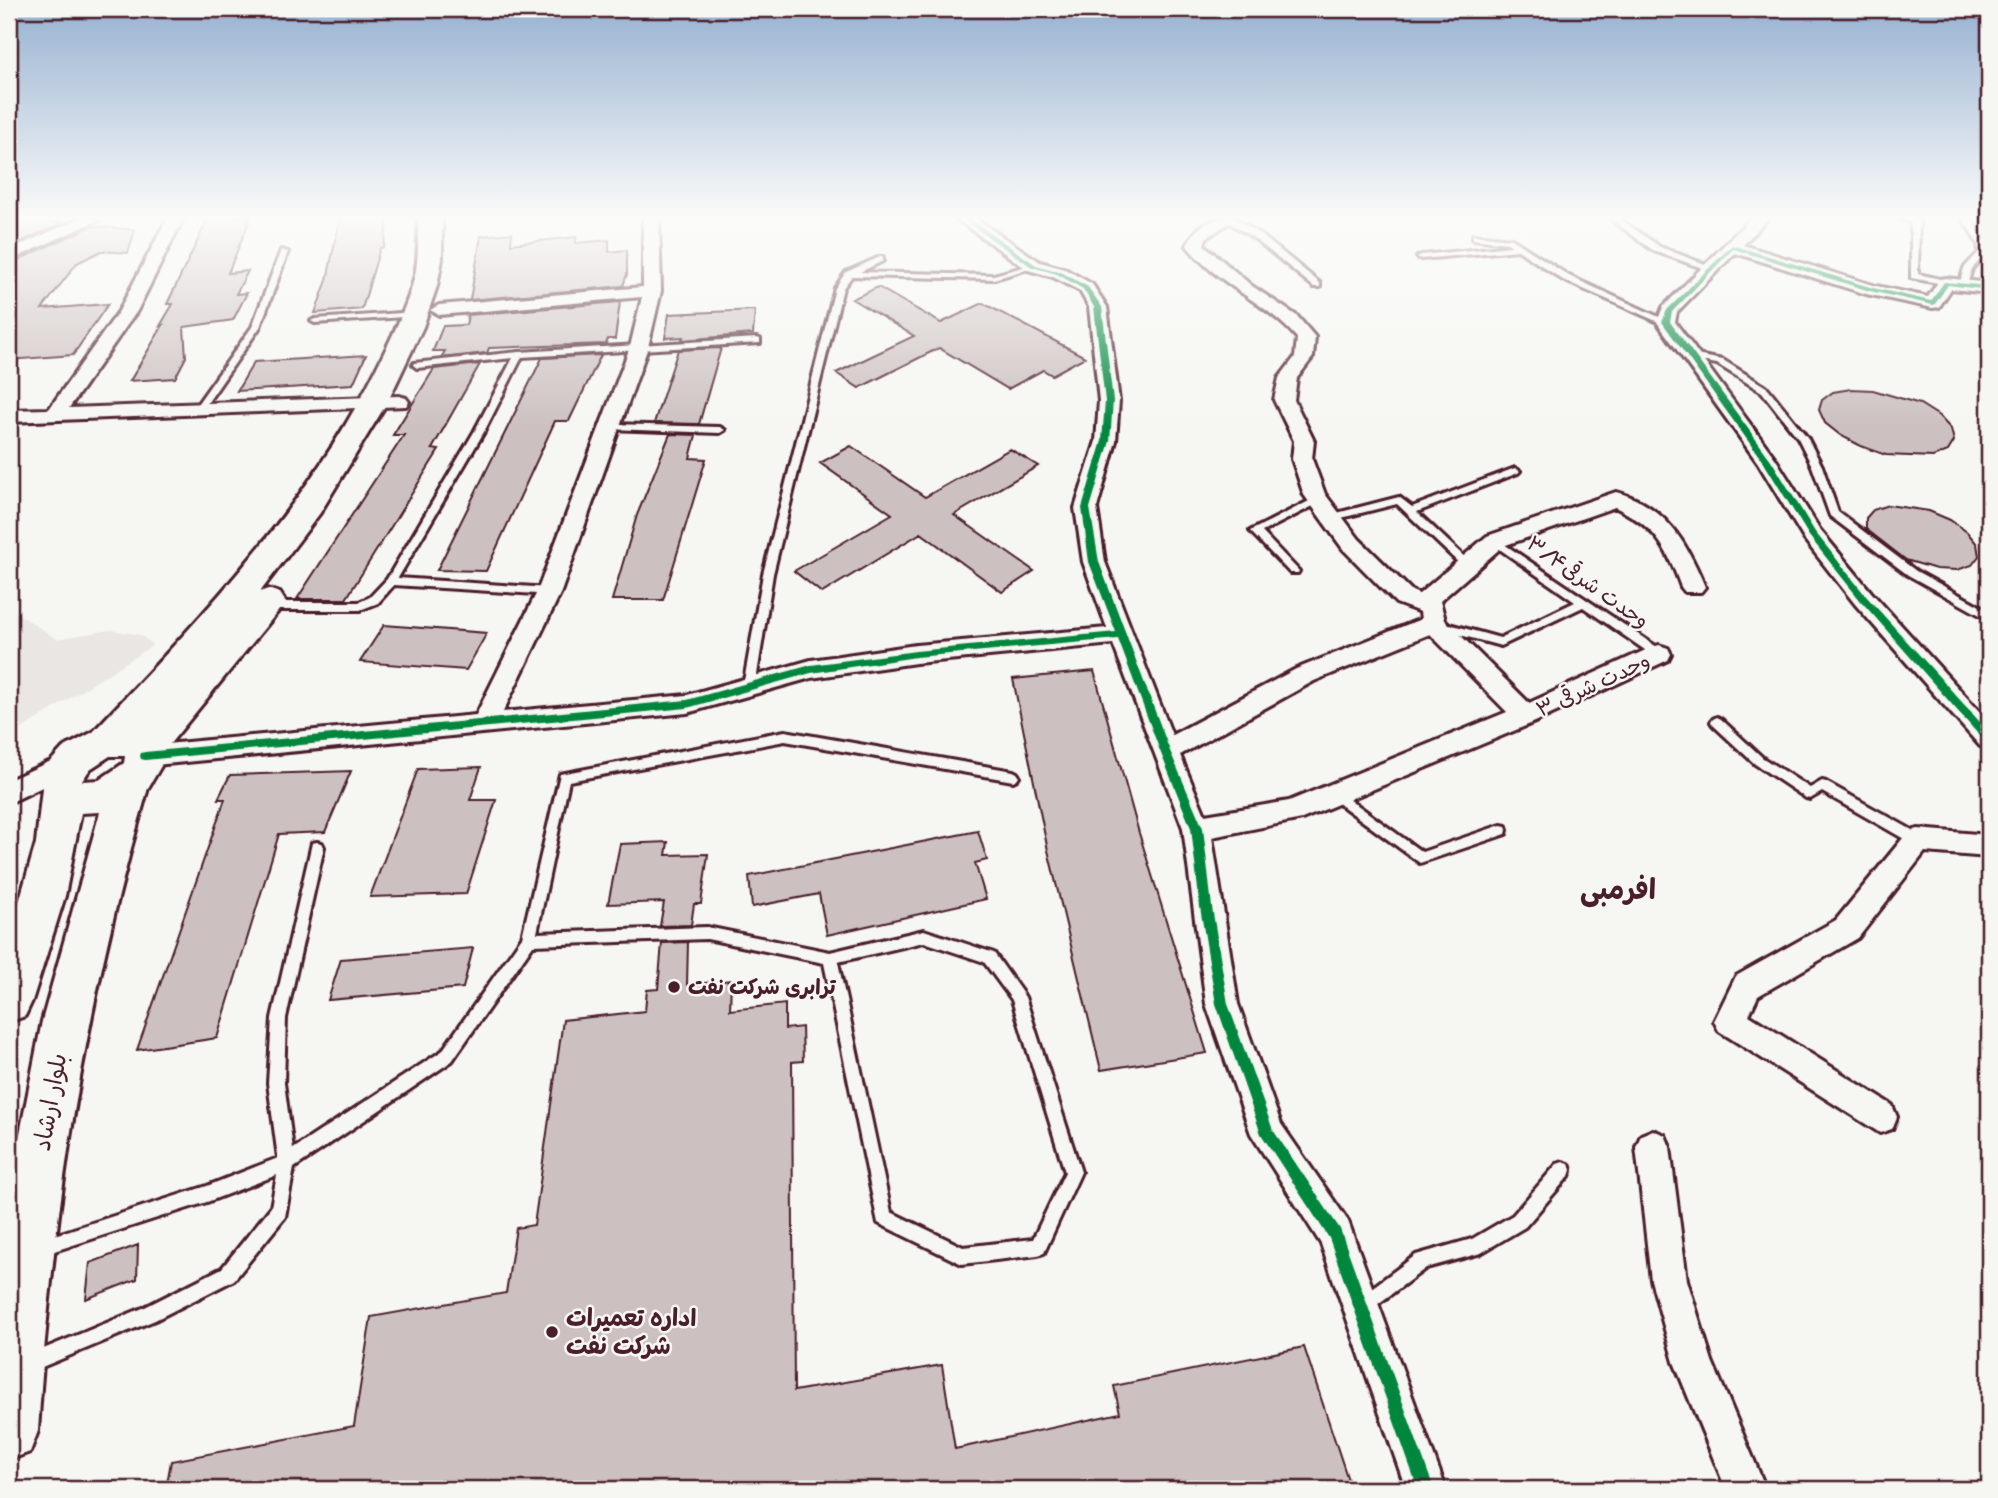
<svg xmlns="http://www.w3.org/2000/svg" width="1998" height="1498" font-family="Sriracha,'Playpen Sans Arabic',sans-serif">
	<style>
		.built { fill: #e9e6e3 }
		.building { fill: #ccc1c0; stroke: #4a1f2b; stroke-width: 2 }
		.lines { fill: none; stroke-linecap: round; stroke-linejoin: round }
		.service-casing { stroke: #4a1f2b; stroke-width: 6 }
		.minor-casing { stroke: #4a1f2b; stroke-width: 6 }
		.primary-casing { stroke: #4a1f2b; stroke-width: 6 }
		.service { fill: #f6f6f2; fill-rule: evenodd }
		.minor { fill: #f6f6f2; fill-rule: evenodd }
		.primary { fill: #f6f6f2; fill-rule: evenodd }
		.cycleway-casing { stroke: #f6f6f2; stroke-width: 5 }
		.cycleway { fill: #00873e; fill-rule: evenodd }
		.poi-dot { fill: #4a1f2b; stroke: #f6f6f2; stroke-width: 2.5 }
		.labels { text-anchor: middle; dominant-baseline: central; stroke-width: 5; stroke-linejoin: round; paint-order: stroke }
		.street-label { font-size: 21px; fill: #4a1f2b; stroke: #f6f6f2 }
		.poi-label { font-size: 21px; font-weight: bold; fill: #4a1f2b; stroke: #f6f6f2; text-anchor: start }
		.near-street-label { font-size: 24px; fill: #4a1f2b; stroke: #f6f6f2 }
		.near-poi-label { font-size: 24px; font-weight: bold; fill: #4a1f2b; stroke: #f6f6f2; text-anchor: start }
		.district-label { font-size: 28px; font-weight: bold; fill: #4a1f2b; stroke: #f6f6f2 }
	</style>
	<rect width="100%" height="100%" fill="#f6f6f2"/>
	<filter id="ink" filterUnits="userSpaceOnUse"><feTurbulence type="fractalNoise" baseFrequency=".0143" numOctaves="2"/><feDisplacementMap in="SourceGraphic" scale="14" xChannelSelector="R" yChannelSelector="G"/><feConvolveMatrix kernelMatrix="1 2 1 2 8 2 1 2 1" color-interpolation-filters="sRGB"/></filter>
	<g filter="url(#ink)">
		<path class="built" d="M9,608l48,31 54,-9 29,5 13,10 -144,92z"/>
		<path class="building" d="M209,217h42l-23,56 20,-2 -12,23 11,-1 -14,27 -49,7 2,30 -11,21 -45,3 33,-56 -3,1 13,-22h-6z
			M340,217h48l-4,30 -4,1 -18,61 -47,4 12,-33z
			M9,218l54,5 -54,24z
			M92,226l43,4 -7,23 -27,-2 -24,12 -35,46 66,-5 -35,51 -64,5v-96z
			M512,233l-1,11 65,-7v6l33,-3v12l18,-2v24l-4,12 -153,14 11,-64z
			M878,287l63,36 42,-20 102,54 -33,18 -9,-5 -35,19 -69,-41 -80,40 -23,-15 78,-37 -62,-37z
			M620,302l-5,37h-7l-2,5 -117,4 -2,5 -46,5 4,-7h-12l10,-25 23,-1 2,-10z
			M755,310l-2,24 -71,6 1,-3 -18,1 4,-24z
			M721,348l-22,76 -45,-1 24,-73z
			M366,355l-13,29 -116,7 17,-29z
			M601,355l-32,66h-14l-69,150 -49,-1 105,-212z
			M480,364l-48,85 7,1 -93,149h-49l107,-164h-11l41,-66z
			M1851,389l22,1 47,14 19,12 12,13 3,12 -6,10 -15,6 -47,-2 -25,-9 -21,-11 -15,-12 -6,-13 3,-10 11,-8z
			M670,434l26,1 -6,23 16,1 -43,141h-51l25,-85z
			M851,446l74,51 85,-48 28,17 -84,49 80,56 -32,21 -81,-59 -99,60 -28,-22 98,-57 -72,-51z
			M1888,505l41,6 21,9 17,12 10,12 2,12 -7,9 -15,5 -21,-1 -30,-9 -40,-31v-11l7,-8z
			M384,625l103,8 -21,37 -106,-8z
			M1094,671l45,162 68,220 -106,17 -54,-224 -34,-167z
			M481,767l-11,33h26l-30,94 -96,3 48,-128z
			M351,771l-26,61 -46,2 -62,204 -80,12 88,-251h-7l12,-24z
			M978,831l9,29 -12,3 11,36 -159,36 -8,-41 -67,13 -3,-31z
			M668,842l-2,13 42,-1 -7,50h-7l-3,21 -31,1 4,-24 -56,2 12,-60z
			M688,942l-1,43 44,-5 -1,30 55,-6v25l17,-2 1,34 -11,1 2,329 148,-26 13,84 165,-36 -6,-27 190,-39 47,142h-1185l5,-28 183,-35 17,-109 135,-24 10,-65 18,-3 29,-205 82,-9 2,-21 11,-1 4,-46z
			M473,948l-10,40 -135,12 13,-41z
			M138,1245l-1,34 -51,20 4,-36z"/>
		<g class="lines">
			<defs>
				<path id="service" d="M1227,217h6l28,18 59,48v4h-6l-59,-48 -28,-18z
					M1608,217h9l43,30 55,21 -7,2 -54,-19z
					M1897,217h12l10,5 -1,52 31,7v4l-38,-7v-55z
					M1962,217h8l16,27 1,8 -15,17 -5,16 -4,2 -4,-2 5,-17 15,-16 -1,-8z
					M1473,235l39,4 57,37 101,46 -7,2 -100,-44 -45,-30 -97,9 -4,-2 4,-2 91,-9 -5,-3 -34,-4z
					M281,250l7,2 -28,75 -59,85h-6l-2,-2 59,-83z
					M880,257h3v4l-23,11 134,3 40,-11 4,2 -44,13 -142,-3 -9,12 -70,286 -18,113 -2,3h-8l-2,-3 20,-113 72,-286 11,-16z
					M415,312l4,2 -1,2 -103,7 -4,-2 4,-2z
					M757,338l3,1v4l-238,14 -38,75 -86,146 151,10 5,4 -1,3 -159,-10 -16,18 -18,7h-95l-5,-4 5,-4h94l11,-5 17,-18 87,-147 39,-74 -96,10 -4,-3 1,-2 105,-11z
					M1691,354l32,6 45,28 39,49 15,29 16,46 78,59 73,40v9l-81,-45 -78,-59 -18,-50 -14,-28 -36,-46 -45,-28 -29,-5v-4z
					M612,424l108,3 5,3 -5,3 -111,-4 -2,-2z
					M1515,468l5,3 -2,2 -101,39 54,51 1,2 -1,2h-8l-66,-63 -64,16 -5,-3 1,-2 70,-18 13,10z
					M1319,496l5,3 -1,2 -61,31 37,39 -1,2h-8l-40,-42z
					M1495,538l168,113 2,3 -2,3h-8l-72,-50 -82,39 -67,-18 -2,-3 6,-4 62,17 75,-36 -84,-59v-4z
					M1717,717l4,2 42,39 47,30 12,-7 4,1 97,54 2,4 -2,4 -5,1 -5,-1 -91,-52 -12,7 -4,-1 -51,-34 -42,-39 -2,-3 2,-3z
					M785,731l228,40 4,2 2,3 -2,3 -4,2 -228,-40 -216,40 -32,152 170,-6 123,25 94,-22 70,23 31,44 56,175 -37,81 -6,2 -76,9 -84,-41 -54,-260 -117,-24 -174,6 -81,116 -158,107 -9,49 -51,63 -79,40 -125,52 -6,-3 -3,-6 3,-6 119,-49 79,-40 49,-61 6,-32 -70,27 -165,53 -6,-2 -2,-6 2,-6 6,-2 165,-53 71,-28 -10,-75 4,-65 40,-175 5,-1 5,1 2,4 -38,171 -2,65 9,66 149,-98 80,-114 38,-163zM924,942l60,20 28,38 53,172 -32,67 -70,8 -72,-35 -53,-250z
					M1334,788l88,64 79,-27 5,1 1,4 -1,4 -86,29 -90,-66 -2,-4 2,-4z
					M1563,1162l6,2 2,6 -2,6 -44,51 -44,26 -55,15 -56,42 -6,3 -6,-3 -3,-6 3,-6 58,-43 56,-16 41,-24 44,-51z"/>
				<path id="minor" d="M83,217h22l-96,44v-11z
					M168,217h16l-47,94 -68,97 330,-12 7,2 3,4 -3,4 -397,16v-12l40,-1 70,-98z
					M643,217h16l2,74 -13,56 -87,245 -58,120 184,-17 124,-35 105,-15 191,-17 -24,-66 -8,-54 21,-67 3,-40 -10,-94 -9,-16 -27,-14 -25,-7 -74,-53h19l67,45 25,7 27,15 15,23 12,94 -3,40 -19,67 8,54 67,173 124,-66 125,-50 -1,-7 -24,-9 -53,-54 -39,-54 -12,-36 2,-18 -20,-41 5,-22 16,-21 2,-19c-31,-36 -80,-54 -110,-92 8,-22 28,-29 51,-29l-32,21 -2,7 48,41 45,30 18,21 -2,20 -16,21 -3,22 20,41 -2,18 13,35 34,45 53,52 7,3 68,-58 129,-44c49,13 71,51 89,95l-4,5h-16l-4,-5c-15,-42 -26,-60 -66,-80l-112,39 -63,55 5,19 84,83 121,-55 9,-3 9,3 3,6 -3,6 -133,62 -233,97 -90,18 26,167 43,120 67,97 98,268h-40l-85,-245 -70,-110 -45,-130 -23,-176 -70,-184 -197,19 -105,15 -124,35 -542,53 -9,-3 -4,-7 4,-7 9,-3 331,-31 61,-123 93,-245 12,-50 -203,18 -9,-5 9,-5 204,-18zM1430,634l77,78 -218,89 -84,14 -25,-60 134,-74z
					M1752,217h17l-26,28 133,41 52,11 12,-18 6,-1 43,5v10l-38,-4 -12,18 -6,1 -67,-14 -131,-41 -58,59 -2,10 100,136 45,72 51,62 118,130v27l-9,-3 -125,-142 -51,-65 -46,-76 -101,-141 6,-15z
					M73,751l9,3 4,7 -4,7 -73,35v-23z
					M1918,829l71,6v22l-64,-5 -67,86 -100,58 -9,19 143,90 5,12 -5,12 -12,4 -161,-102 -5,-10 22,-45 100,-56 72,-88z
					M1653,1130l12,5 5,12 17,133 25,81 54,128h-40l-52,-127 -23,-82 -15,-133 5,-12z"/>
				<path id="primary" d="M418,217h24v42l-5,27 -14,41 -35,74 -68,112 -60,79 8,-3 12,4 5,8 -5,8 -116,142 -3,15 -13,22c-62,211 -96,424 -110,643l-8,21 -21,8v-270l33,-169 58,-209 -19,1 -16,83 -33,105 -7,15 -16,6v-85l27,-94 7,-64 9,-19 11,-12 30,-16c106,-112 214,-224 283,-363 15,-30 31,-61 39,-94 4,-19 3,-38 3,-58zM110,756h15l-1,7 -25,17 -17,1 8,-12z"/>
			</defs>
			<use href="#service" class="service-casing"/>
			<use href="#minor" class="minor-casing"/>
			<use href="#primary" class="primary-casing"/>
			<use href="#service" class="service"/>
			<use href="#minor" class="minor"/>
			<use href="#primary" class="primary"/>
			<defs>
				<path id="cycleway" d="M959,217h8l69,48 25,7 27,15 14,20 11,94 -3,40 -20,67 9,54 71,189 33,77 9,79 16,97 45,126 67,99 94,260h-16l-89,-251 -68,-104 -45,-130 -16,-97 -9,-79 -31,-77 -42,-112 -202,18 -105,16 -124,35 -542,52 -4,-1 -1,-3 1,-3 4,-1 542,-52 124,-35 105,-14 200,-19 -27,-70 -7,-54 20,-67 3,-40 -11,-94 -11,-18 -26,-15 -25,-7z
					M1732,245l141,43 58,13 13,-19 45,4v4l-41,-5 -13,19 -2,1 -63,-14 -137,-42 -61,63 -2,10 101,138 44,72 51,64 123,136v11l-4,-1 -125,-142 -51,-64 -45,-73 -102,-141 5,-12z"/>
			</defs>
			<use href="#cycleway" class="cycleway-casing"/>
			<use href="#cycleway" class="cycleway"/>
		</g>
	</g>
	<linearGradient id="sky" x2="0" y2="1"><stop stop-color="#96b1d1"/><stop offset="0.51" stop-color="#fbfbf9"/><stop offset="1" stop-color="#fbfbf9" stop-opacity="0"/></linearGradient>
	<rect width="1998" height="427" fill="url(#sky)"/>
	<g class="poi-dot">
		<circle cx="674" cy="987" r="7"/>
		<circle cx="552" cy="1332" r="7"/>
	</g>
	<g class="labels">
		<g class="street-label">
			<text transform="translate(1588 582) rotate(35)">وحدت شرقی۳/۴</text>
			<text transform="translate(1593 685) rotate(-25)">وحدت شرقی ۳</text>
		</g>
		<g class="poi-label">
			<text x="688" y="987">ترابری شرکت نفت</text>
		</g>
		<g class="near-street-label">
			<text transform="translate(50 1102) rotate(-80)">بلوار ارشاد</text>
		</g>
		<g class="near-poi-label">
			<text x="566" y="1318">اداره تعمیرات<tspan x="566" dy="28">شرکت نفت</tspan></text>
		</g>
		<g class="district-label">
			<text x="1618" y="889">افرمبی</text>
		</g>
	</g>
	<rect width="1998" height="1498" fill="none" stroke="#f6f6f2" stroke-width="35"/>
	<rect x="18" y="18" width="1963" height="1463" fill="none" stroke="#4a1f2b" stroke-width="2.5" filter="url(#ink)"/>
</svg>
